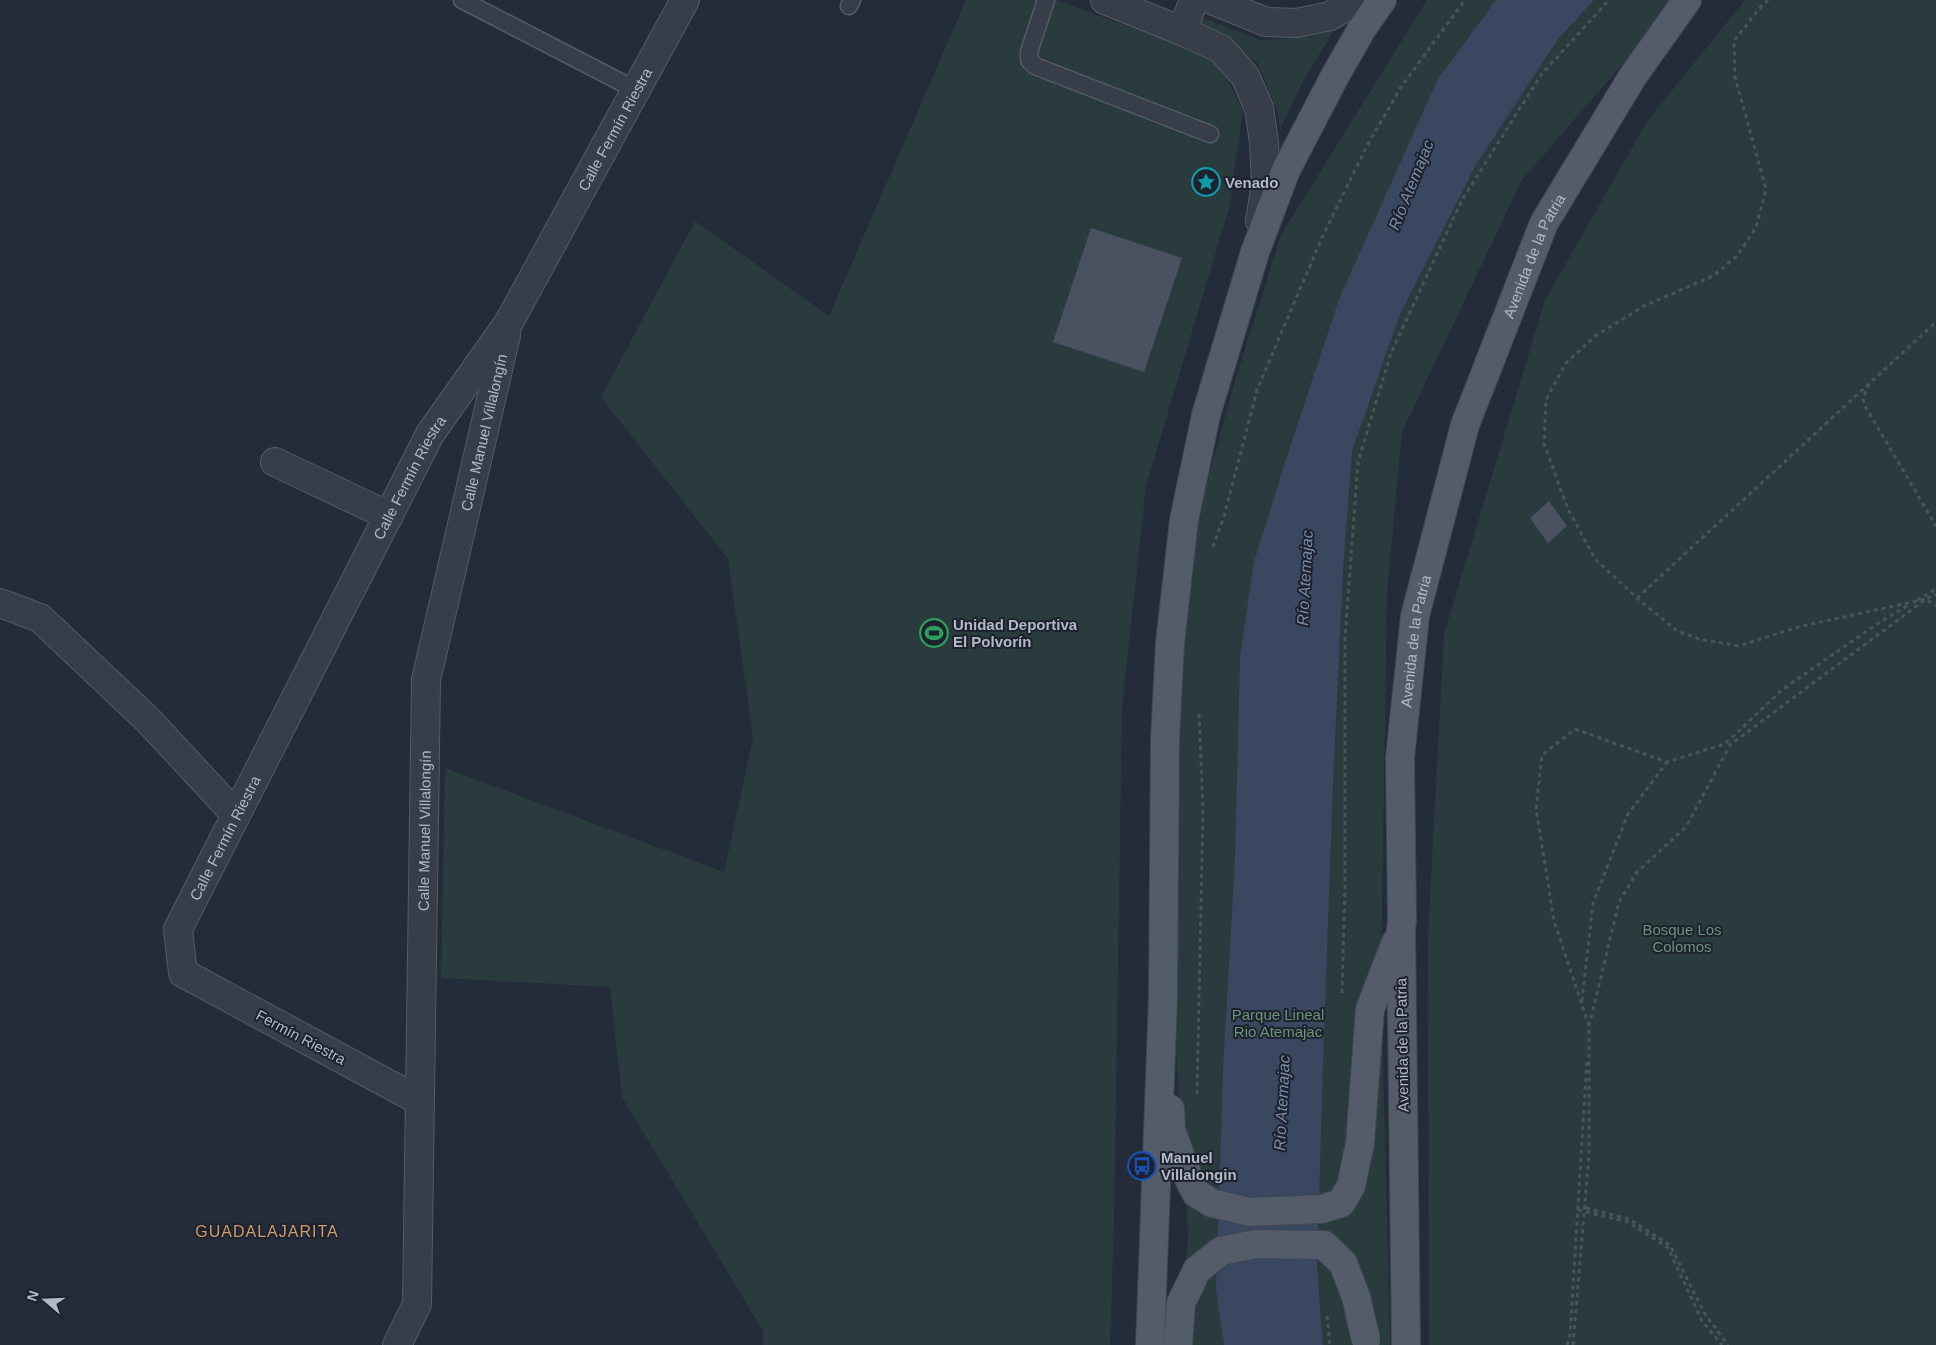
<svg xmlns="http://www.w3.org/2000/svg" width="1936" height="1345" font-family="Helvetica,sans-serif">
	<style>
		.green { fill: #2a3b3e }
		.water { fill: #3a4760 }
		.building { fill: #4a5161 }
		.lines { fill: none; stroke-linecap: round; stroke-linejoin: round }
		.service-casing { stroke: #555b67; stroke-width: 19 }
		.minor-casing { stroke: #555b67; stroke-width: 30 }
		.primary-casing { stroke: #404652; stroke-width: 30 }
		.path { stroke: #47565b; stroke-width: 3; stroke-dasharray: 4 4; stroke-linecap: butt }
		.service { stroke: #373d49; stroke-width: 16 }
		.minor { stroke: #373d49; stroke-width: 28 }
		.primary { stroke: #555c69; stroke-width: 28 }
		.primary-bridge-casing { stroke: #404652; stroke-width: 30; stroke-linecap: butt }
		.primary-bridge { stroke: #555c69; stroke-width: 28 }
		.labels { text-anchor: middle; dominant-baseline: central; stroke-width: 4; stroke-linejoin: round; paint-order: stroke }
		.street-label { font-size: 15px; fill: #b2b8c5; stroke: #1d222e }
		.poi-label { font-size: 15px; font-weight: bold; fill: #b2b8c5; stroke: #1d222e; text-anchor: start }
		.park-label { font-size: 15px; fill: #6b9479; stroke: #1d222e }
		.water-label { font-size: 16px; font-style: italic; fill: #7c8caa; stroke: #1d222e }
		.neighbourhood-label { font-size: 16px; letter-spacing: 1px; fill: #cb9d68; stroke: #1d222e }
	</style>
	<rect width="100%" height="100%" fill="#242b39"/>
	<path class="green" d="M966,0h90l160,58 27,52 -14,98 -83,278 -24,221 -8,516 -4,122h-347v-14l-141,-234 -12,-110 -169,-9 4,-210 279,104 29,-134 -25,-179 -127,-162 94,-176 134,95z
		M1427,0h251l-156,180 -120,252 -15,161 -6,381 9,371h-209l7,-112 -14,-211 2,-224 6,-162 13,-110 40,-145 46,-146z
		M1745,0h191v1345h-507l-1,-411 16,-300 101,-334 103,-180z
		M1192,17l17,3 52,20 49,-3 26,-10 -33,54 -23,49 -2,-17 -21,-51 -52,-33z"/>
	<path class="water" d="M1496,0h98l-36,39 -81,124 -77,151 -48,137 -9,119 -10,213 -9,250 -7,233 6,79h-99l-8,-55 7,-221 12,-209 5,-204 14,-94 36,-115 49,-148 99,-220z"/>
	<path class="building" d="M1091,228l91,30 -38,114 -91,-30z
		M1549,501l18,25 -19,17 -18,-25z"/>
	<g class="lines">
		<defs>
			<path id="service" d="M462,0l174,90
				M1046,0l-17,52v8l6,6 175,68
				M849,6l3,-6"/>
			<g id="minor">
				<path d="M1105,0l77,31 39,18 24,27 14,32 5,34 2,41 -6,38"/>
				<path d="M1212,0l54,22 31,1 33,-7 27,-16"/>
				<path d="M1182,31l12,-31"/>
				<path d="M275,462l114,54"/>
				<path d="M0,603l40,15 109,103 87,94"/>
				<path id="s1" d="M420,1101l-237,-128 -5,-44 252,-495 79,-112 176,-322"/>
				<path id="s2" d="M397,1345l20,-41 9,-624 80,-345"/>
			</g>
			<g id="primary">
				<path d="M1170,1109l1,21 18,49 7,14 16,10"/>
				<path d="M1360,1143l10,-134 26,-67"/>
				<path d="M1150,1345l13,-347 2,-258 5,-97 14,-123 22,-105 49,-163 31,-82 50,-96 27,-47 19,-27"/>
				<path d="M1178,1345l3,-42 16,-33"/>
				<path id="s3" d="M1406,1345l-5,-415 1,-10 -2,-162 15,-142 50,-191 79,-202 89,-147 54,-76"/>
			</g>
		</defs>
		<use href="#service" class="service-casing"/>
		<use href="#minor" class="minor-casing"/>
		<use href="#primary" class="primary-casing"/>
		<path class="path" d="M1768,0l-10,10 -24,31 1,36 31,112 -10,38 -19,29 -24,20 -69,30 -49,30 -29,27 -20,37 -2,44 24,65 27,50 42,39 40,33 22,8 40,7 59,-19 128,-28 10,7
			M1869,384l-6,15 2,7 71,120
			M1213,547l11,-31 33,-126 67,-157 44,-89 33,-57 64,-87
			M1637,598l299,-276
			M1917,600l19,-11
			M1342,993l3,-108v-247l13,-176 33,-109 71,-153 79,-125 68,-75
			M1582,1001l11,-98 35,-89 39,-52
			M1589,1026l30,-124 18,-30 49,-45 44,-82 196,-146 10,-5
			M1197,1094l6,-284 -4,-97
			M1586,1208l43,11 41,26 35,69 23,31
			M1578,1210l50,12 40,26 34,73 20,24
			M1327,1316l3,29
			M1567,1345l3,-9 17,-277
			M1573,1345l16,-190v-129l-35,-105 -18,-112 6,-54 33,-26 92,33 58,-18 58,-55 97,-67 30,-18"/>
		<use href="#service" class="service"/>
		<use href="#minor" class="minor"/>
		<use href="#primary" class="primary"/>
		<defs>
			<path id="primary-bridge" d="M1212,1203l38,9 72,-3 19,-6 10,-17 9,-43
				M1197,1270l24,-19 34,-7 69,1 19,18 13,34 10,43"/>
		</defs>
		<use href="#primary-bridge" class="primary-bridge-casing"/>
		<use href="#primary-bridge" class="primary-bridge"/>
	</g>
	<defs>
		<symbol id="sight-ring" viewBox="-11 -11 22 22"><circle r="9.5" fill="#1d222e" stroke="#0f9aa8" stroke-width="1.5"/><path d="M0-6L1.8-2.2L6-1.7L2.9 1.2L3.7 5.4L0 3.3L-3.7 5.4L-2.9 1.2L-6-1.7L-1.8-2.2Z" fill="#0f9aa8"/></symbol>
		<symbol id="stadium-ring" viewBox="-11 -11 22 22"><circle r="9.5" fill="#1d222e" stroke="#2e9e5b" stroke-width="1.5"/><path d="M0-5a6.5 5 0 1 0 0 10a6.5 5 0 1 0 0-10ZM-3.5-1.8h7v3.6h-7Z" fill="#2e9e5b"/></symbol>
		<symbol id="bus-ring" viewBox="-11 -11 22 22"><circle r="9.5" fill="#1d222e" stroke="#1a4fb4" stroke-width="1.5"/><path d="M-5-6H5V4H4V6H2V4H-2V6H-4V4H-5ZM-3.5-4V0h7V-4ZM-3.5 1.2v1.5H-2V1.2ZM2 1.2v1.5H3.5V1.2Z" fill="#1a4fb4"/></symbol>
	</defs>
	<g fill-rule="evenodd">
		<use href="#sight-ring" x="1190" y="166" width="32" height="32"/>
		<use href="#stadium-ring" x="918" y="617" width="32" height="32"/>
		<use href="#bus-ring" x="1126" y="1150" width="32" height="32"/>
	</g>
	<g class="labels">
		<g class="street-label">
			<text stroke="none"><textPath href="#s1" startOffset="1226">Calle Fermín Riestra</textPath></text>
			<text stroke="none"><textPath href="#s3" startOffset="1110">Avenida de la Patria</textPath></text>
			<text stroke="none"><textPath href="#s2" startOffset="924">Calle Manuel Villalongín</textPath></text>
			<text stroke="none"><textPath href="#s1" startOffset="821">Calle Fermín Riestra</textPath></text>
			<text stroke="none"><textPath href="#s3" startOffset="705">Avenida de la Patria</textPath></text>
			<text stroke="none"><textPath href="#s2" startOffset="519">Calle Manuel Villalongín</textPath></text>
			<text stroke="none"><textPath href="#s1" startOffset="416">Calle Fermín Riestra</textPath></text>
			<text transform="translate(301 1037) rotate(28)">Fermín Riestra</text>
			<text transform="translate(1402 1045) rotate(-91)">Avenida de la Patria</text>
		</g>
		<g class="poi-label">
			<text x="1225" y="182">Venado</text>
			<text x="953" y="624">Unidad Deportiva<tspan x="953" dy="17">El Polvorín</tspan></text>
			<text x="1161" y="1157">Manuel<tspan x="1161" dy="17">Villalongin</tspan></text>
		</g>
		<g class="park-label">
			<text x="1682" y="929">Bosque Los<tspan x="1682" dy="17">Colomos</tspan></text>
			<text x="1278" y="1014">Parque Lineal<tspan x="1278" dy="17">Rio Atemajac</tspan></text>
		</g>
		<g class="water-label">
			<text transform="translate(1411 185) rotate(-68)">Río Atemajac</text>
			<text transform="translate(1305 578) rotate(-87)">Río Atemajac</text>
			<text transform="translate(1282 1103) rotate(-87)">Río Atemajac</text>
		</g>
		<g class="neighbourhood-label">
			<text x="267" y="1231">GUADALAJARITA</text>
		</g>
	</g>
	<g transform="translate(45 1300) rotate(289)" stroke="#1d222e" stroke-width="4" paint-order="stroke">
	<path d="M0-4L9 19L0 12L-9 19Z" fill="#b2b8c5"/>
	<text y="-8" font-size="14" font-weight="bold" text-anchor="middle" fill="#b2b8c5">N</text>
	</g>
</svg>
